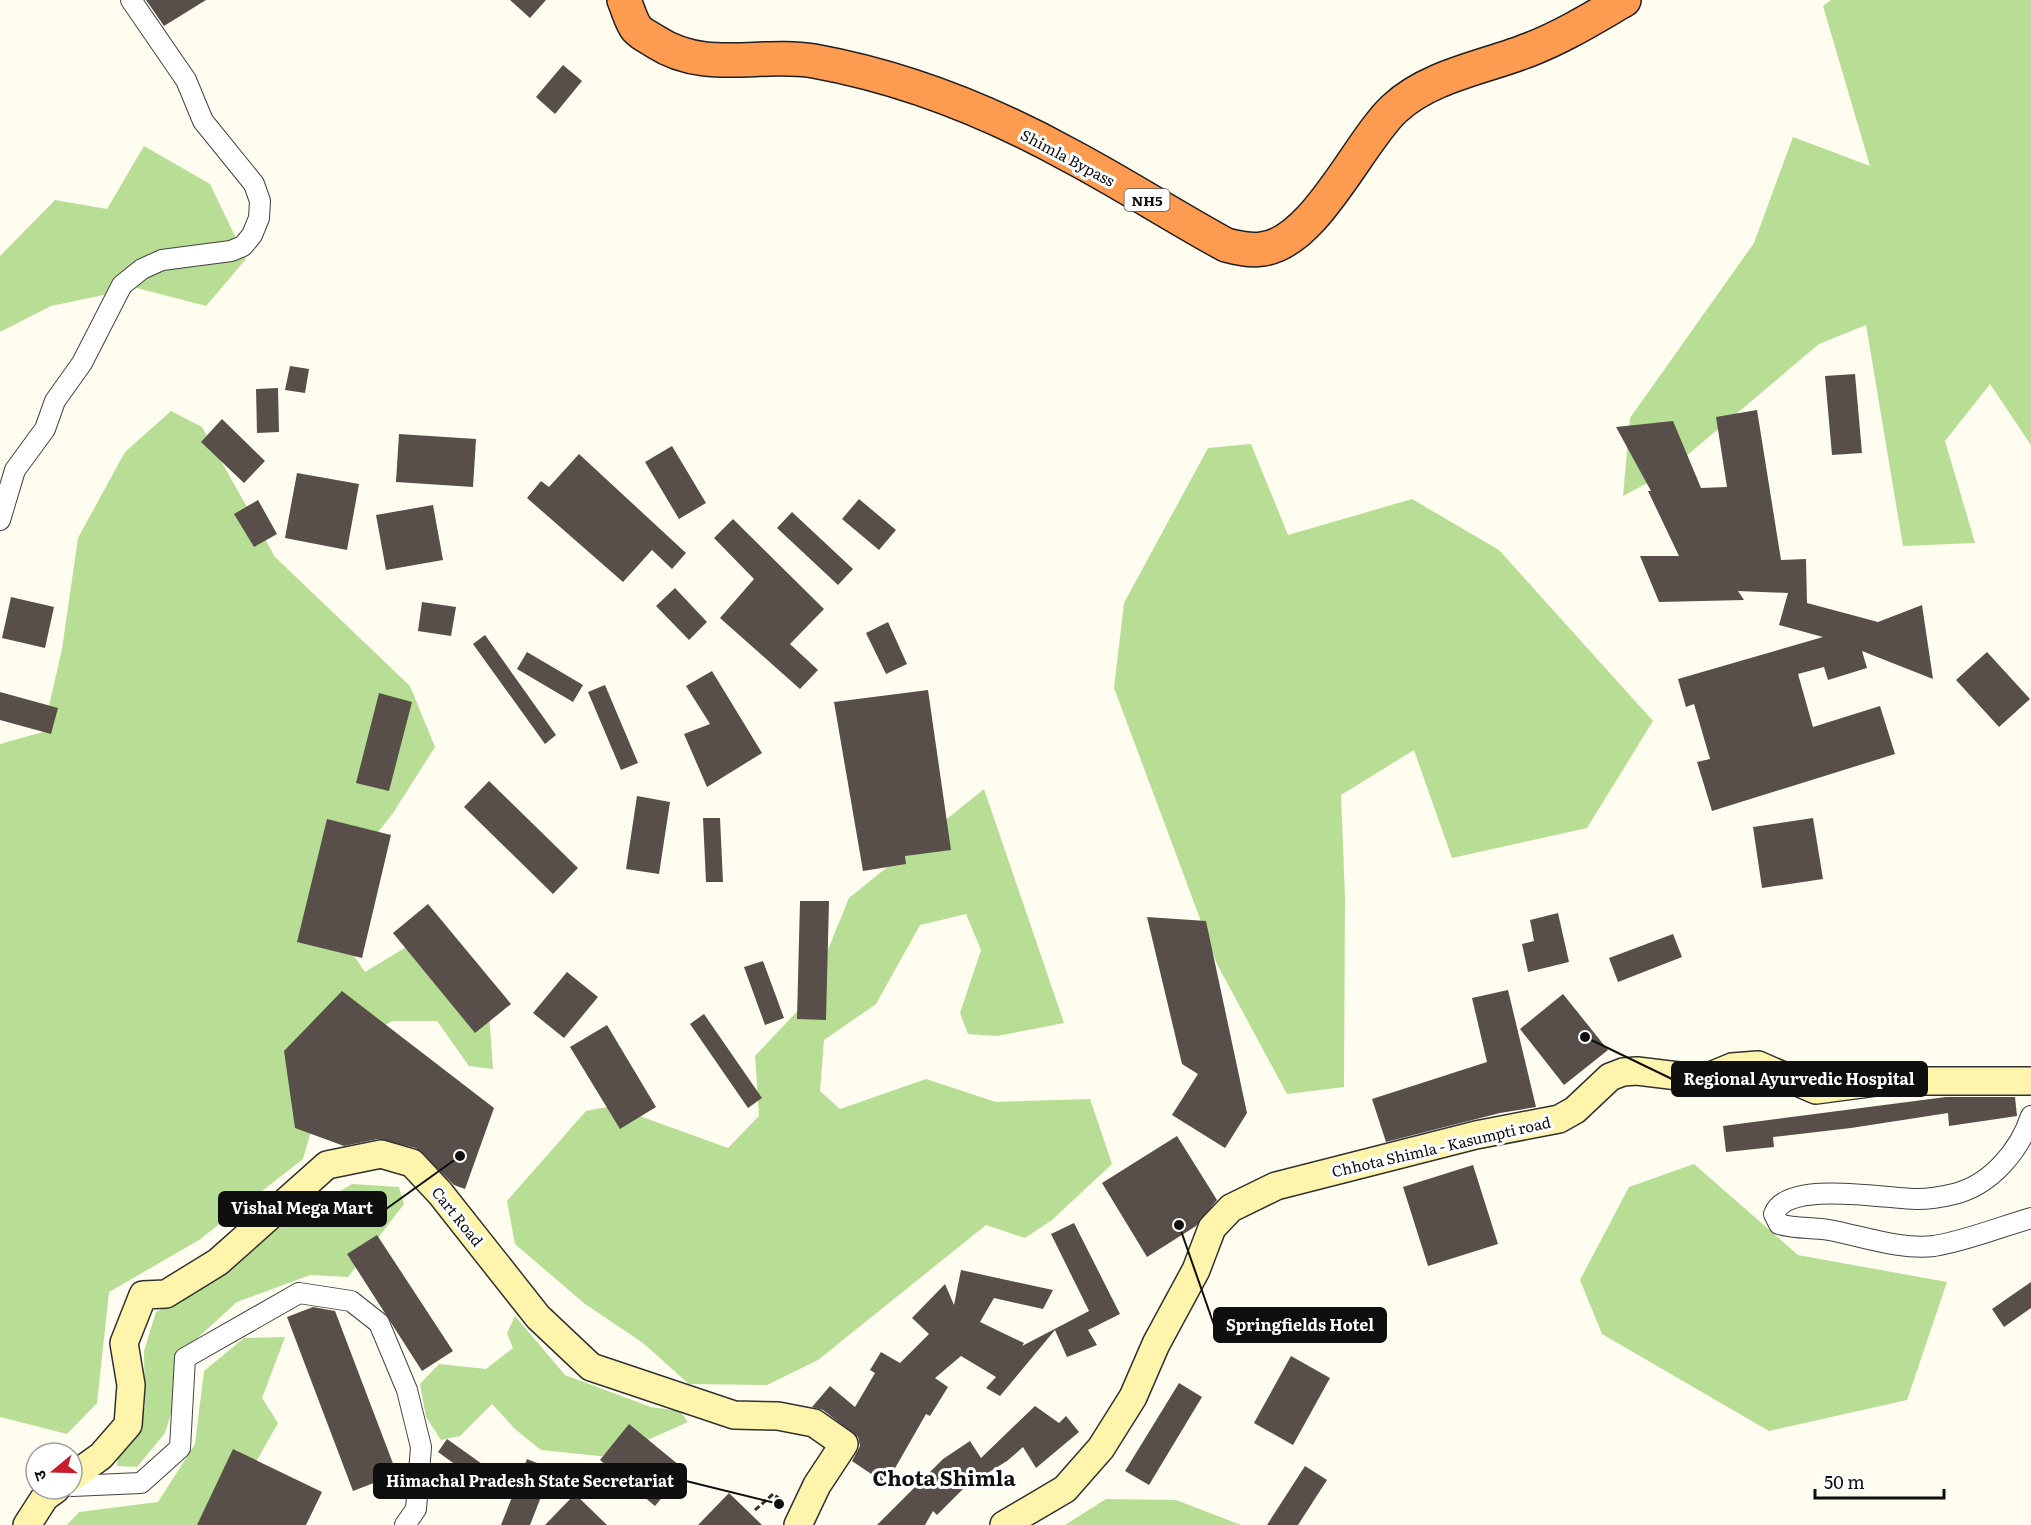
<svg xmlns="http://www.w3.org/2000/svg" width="2031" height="1525" font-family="Literata,'Noto Sans Devanagari',serif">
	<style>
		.forest { fill: #b8de95 }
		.building { fill: #584f4a }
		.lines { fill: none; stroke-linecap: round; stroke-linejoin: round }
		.street-casing { stroke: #424242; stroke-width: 22 }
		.secondary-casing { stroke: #313131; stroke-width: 30 }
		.highway-casing { stroke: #202020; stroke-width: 36 }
		.path { stroke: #313131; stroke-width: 3; stroke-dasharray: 6 3; stroke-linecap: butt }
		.street { stroke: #fff; stroke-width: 20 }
		.secondary { stroke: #fff4ab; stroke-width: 27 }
		.highway { stroke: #fd9b50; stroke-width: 33 }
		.labels { text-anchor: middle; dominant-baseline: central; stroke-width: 6; stroke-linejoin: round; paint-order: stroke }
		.shield { fill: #fff; stroke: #575757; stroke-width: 1.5 }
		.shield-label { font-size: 14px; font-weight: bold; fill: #0f0f0f }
		.street-label { font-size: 15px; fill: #0f0f0f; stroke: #fff }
		.district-label { font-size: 21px; font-weight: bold; fill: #0f0f0f; stroke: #fff }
		.leader { fill: none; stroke: #0f0f0f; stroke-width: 2 }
		.callout-dot { fill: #0f0f0f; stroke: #fff; stroke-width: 2 }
		.callout { fill: #0f0f0f; stroke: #0f0f0f; stroke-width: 2 }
		.callout-label { font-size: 16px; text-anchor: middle; font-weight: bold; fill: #fff }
	</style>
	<rect width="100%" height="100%" fill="#fffcf0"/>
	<path class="forest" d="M1831,0h200v445l-41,-61 -45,57 30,102 -72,3 -37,-221 -47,19 -153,129 -43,23 7,-78 124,-175 39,-106 77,29 -47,-160z
		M144,146l66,38 36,75 -40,47 -69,-18 -86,18 -51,26v-76l55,-56 52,9z
		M171,411l31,16 73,130 135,129 25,61 -42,66 -57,73 3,48 26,38 76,-46 46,58 6,85 -24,-3 -32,-45h-45l-60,36 -29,102 -104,81 -90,52 -12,111 -30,31 -67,-17v-673l43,-12 19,-83 16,-111 47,-86z
		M1251,444l37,91 124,-36 87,51 154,171 -66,107 -135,30 -38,-108 -73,45 4,102 -1,190 -57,7 -70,-130 -103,-276 10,-85 84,-155z
		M984,789l80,234 -67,13 -29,-2 -8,-21 21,-63 -15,-36 -46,11 -44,79 -52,36 -4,51 20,18 86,-30 70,23 94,-3 22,65 -60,56 -27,18 -39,-13 -168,135 -51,25 -78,-1 -46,-41 -58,-39 -70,-60 -8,-43 79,-90 26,-5 116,42 31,-32 -4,-60 52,-55 42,-103z
		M1694,1164l104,91 149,27 -40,118 -138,31 -167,-97 -22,-54 49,-93z
		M352,1184l47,3 5,17 -56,73 -38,-2 -73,27 -44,40 -28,91 -28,34 -20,-1 1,-11 27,-48 -1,-56 12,-39 36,-20 90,-66z
		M515,1316l50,59 86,32 29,4 8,11 -79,35 -68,-7 -25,-20 -24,-26 -32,32 -19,4 -15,-23 -6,-33 19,-20 47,5 27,-21 -6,-15z
		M285,1337l-23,61 16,25 -58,102h-153l12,-13 79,-10 37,-58 9,-73 40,-33z
		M1106,1499l70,1 65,25h-176z"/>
	<path class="building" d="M146,0h60l-42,26z
		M510,0h36l-16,18z
		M563,65l19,16 -27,33 -19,-17z
		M290,366l19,3 -4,24 -20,-3z
		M1855,374l7,79 -30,2 -7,-79z
		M278,388l1,44 -22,1 -1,-44z
		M1757,410l24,150 25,-1 1,44 71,19 44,-17 11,74 -71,-28 5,17 -39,12 -4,-13 -26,7 15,53 67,-21 15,48 -183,57 -15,-49 13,-3 -16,-55 -8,3 -8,-28 145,-42 -44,-12 9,-32 -50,-2 6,9 -85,2 -19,-46h39l-31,-65h3l-35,-64 57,-6 28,67 26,-1 -11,-70z
		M222,419l43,42 -21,22 -43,-41z
		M399,434l77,5 -3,48 -77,-5z
		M672,446l34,57 -27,16 -34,-57z
		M579,454l107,99 -14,16 -20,-19 -29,32 -96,-84 14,-17 8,6z
		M297,473l62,11 -12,66 -62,-12z
		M859,499l37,31 -17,20 -37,-31z
		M258,500l19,34 -23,13 -20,-33z
		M433,505l10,55 -57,10 -10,-55z
		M792,512l61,57 -15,16 -61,-57z
		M733,519l91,90 -34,35 28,26 -18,19 -80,-71 34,-39 -40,-41z
		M675,588l32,34 -18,18 -33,-34z
		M11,597l43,10 -9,41 -43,-10z
		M422,602l34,5 -5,29 -33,-5z
		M888,622l19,42 -21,10 -20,-41z
		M485,635l71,100 -11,9 -72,-100z
		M527,652l56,33 -10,17 -56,-33z
		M1987,652l43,47 -31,28 -43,-47z
		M712,671l50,82 -55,34 -23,-53 26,-10 -24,-38z
		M605,685l33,78 -17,7 -33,-78z
		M928,690l23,160 -46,6 1,8 -43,7 -29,-169z
		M0,692l58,16 -7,26 -51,-14z
		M379,693l33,9 -23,89 -33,-8z
		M489,781l89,87 -25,26 -89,-87z
		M637,796l33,6 -11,72 -33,-5z
		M703,818h17l3,64h-17z
		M1813,818l10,61 -61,9 -9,-61z
		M327,819l64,16 -29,123 -65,-16z
		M800,901h29l-3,119 -29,-1z
		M428,904l83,100 -36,29 -82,-100z
		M1558,913l11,49 -41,10 -6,-28 12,-3 -4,-21z
		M1147,917l59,4 41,192 -22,35 -53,-33 26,-41 -16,-10z
		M1673,934l9,23 -64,25 -9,-24z
		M763,961l21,57 -19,7 -21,-58z
		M567,972l31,25 -34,41 -31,-25z
		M1508,990l28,117 -36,6 -114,29 -14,-43 115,-37 -15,-64z
		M342,991l152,117 -29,81 -11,-4 -38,-37 -38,-9 -34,7 -49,-18 -11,-77z
		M1563,994l45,56 -44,35 -44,-56z
		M704,1014l58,84 -14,10 -58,-84z
		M607,1025l49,82 -36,22 -50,-82z
		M1946,1097h69l2,19 -68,10 -1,-13 -97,15 -78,9 1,10 -48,5 -3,-26z
		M1177,1136l40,64 -21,26 -49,31 -45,-74z
		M1473,1165l25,79 -70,22 -25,-79z
		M1074,1223l46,91 -32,16 9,15 -30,12 -12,-27 -55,66 -14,-8 10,-11 -35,-21 -26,22 13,9 -18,29 -4,-2 -40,70 -34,-23 8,-15 -2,-9 -35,-27 -11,-3 18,-21 25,21 20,-34 -5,-3 11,-18 19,11 29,-29 -17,-16 33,-34 9,21 7,-35 92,20 -10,19 -49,-11 -14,24 44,21 -2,3 67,-35 -38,-77z
		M377,1235l76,116 -31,20 -75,-117z
		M2031,1282v26l-27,19 -12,-18z
		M313,1307l22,4 62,163 -44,17 -66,-174z
		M1291,1356l39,22 -37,67 -39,-22z
		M1179,1383l23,14 -53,88 -24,-14z
		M1035,1406l24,17 7,-7 13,16 -43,36 -13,-21 -16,14 -42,26 -28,28 -4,-4 -8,14h-48l66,-66 27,-18 11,17z
		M629,1424l56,46 -30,36 -55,-46z
		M447,1439l52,37 -10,13 -51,-37z
		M233,1449l89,43 -16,33h-109z
		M527,1459l25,10 -22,56h-29z
		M1305,1466l22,14 -29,45h-31z
		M729,1493l33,32h-64z
		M575,1494l32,31h-62z"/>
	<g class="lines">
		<defs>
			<path id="street" d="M0,520l15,-50 30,-41 10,-28 27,-38 40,-78 20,-16 20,-9 69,-9 12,-5 9,-11 7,-17 1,-17 -6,-17 -51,-63 -17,-41 -55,-80
				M2031,1116c-11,34 -40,69 -77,78 -12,3 -25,5 -37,5 -30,0 -130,-20 -143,15l5,10c16,5 33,3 50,6 33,6 71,20 105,16 32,-5 66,-19 97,-28
				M72,1486l69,-3 39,-35 5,-90 114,-65 52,8 28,22 28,67 14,57 -5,62 -11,16"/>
			<path id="secondary" d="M72,1477l29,-21 27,-31 3,-40 -7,-42 19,-48 23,-1 52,-32 109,-97 54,-11 31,9 28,30 98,124 53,50 143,48 44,1 36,7 30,21 -27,41 -19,40
				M27,1525l18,-28 11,-8
				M1004,1525l61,-36 36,-41 32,-51 23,-53 40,-74 16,-42 19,-20 45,-22 200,-51 83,-16 16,-9 35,-33 13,-5 14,-1 66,8 29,-12 26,-2 58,25 68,-9h147"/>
			<path id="highway" d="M624,0c4,9 7,22 13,29 4,5 13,9 19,13 49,32 104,10 158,19 88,16 177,51 255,94 53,28 104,61 157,90 12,3 24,6 36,4 53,-6 96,-106 132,-140 36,-34 93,-42 137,-60 33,-13 62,-31 93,-49"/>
		</defs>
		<use href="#street" class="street-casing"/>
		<use href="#secondary" class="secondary-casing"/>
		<use href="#highway" class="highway-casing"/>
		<path class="path" d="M755,1510l18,-16 11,8"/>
		<use href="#street" class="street"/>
		<use href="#secondary" class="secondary"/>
		<use href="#highway" class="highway"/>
	</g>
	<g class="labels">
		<rect class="shield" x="1124.5" y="189" width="45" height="22" rx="4.5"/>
		<g class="shield-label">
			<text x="1147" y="200">NH5</text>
		</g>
		<g class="street-label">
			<text transform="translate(1068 157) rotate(28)">Shimla Bypass</text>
			<text transform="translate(1441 1146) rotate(-13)">Chhota Shimla - Kasumpti road</text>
			<text transform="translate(458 1216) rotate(51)">Cart Road</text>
		</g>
		<g class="district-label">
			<text x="944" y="1476">Chota Shimla</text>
		</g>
	</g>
	<path class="leader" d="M1585 1037L1672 1079M460 1156L386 1209M1179 1225L1214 1325M779 1504L686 1481"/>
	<g class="callout-dot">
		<circle cx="1585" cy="1037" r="6"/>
		<circle cx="460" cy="1156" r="6"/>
		<circle cx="1179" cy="1225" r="6"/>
		<circle cx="779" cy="1504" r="6"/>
	</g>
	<g class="callout">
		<rect x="1672" y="1062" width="255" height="34" rx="6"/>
		<rect x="219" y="1192" width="167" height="34" rx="6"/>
		<rect x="1214" y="1308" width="172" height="34" rx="6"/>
		<rect x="374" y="1464" width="312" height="34" rx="6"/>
	</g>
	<g class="callout-label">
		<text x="1799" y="1085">Regional Ayurvedic Hospital</text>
		<text x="302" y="1214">Vishal Mega Mart</text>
		<text x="1300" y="1331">Springfields Hotel</text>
		<text x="530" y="1487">Himachal Pradesh State Secretariat</text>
	</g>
	<g transform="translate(54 1471) rotate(251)"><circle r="28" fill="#ffffff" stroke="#9f9f9f" stroke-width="1.5"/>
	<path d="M0-4.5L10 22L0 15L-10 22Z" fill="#c81d29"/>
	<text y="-9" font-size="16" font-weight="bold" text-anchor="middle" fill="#0f0f0f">उ</text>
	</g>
	<path d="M1815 1489v9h129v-9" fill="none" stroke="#0f0f0f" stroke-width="3"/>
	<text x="1824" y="1489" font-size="18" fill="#0f0f0f" stroke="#ffffff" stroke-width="4.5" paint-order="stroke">50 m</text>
</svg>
